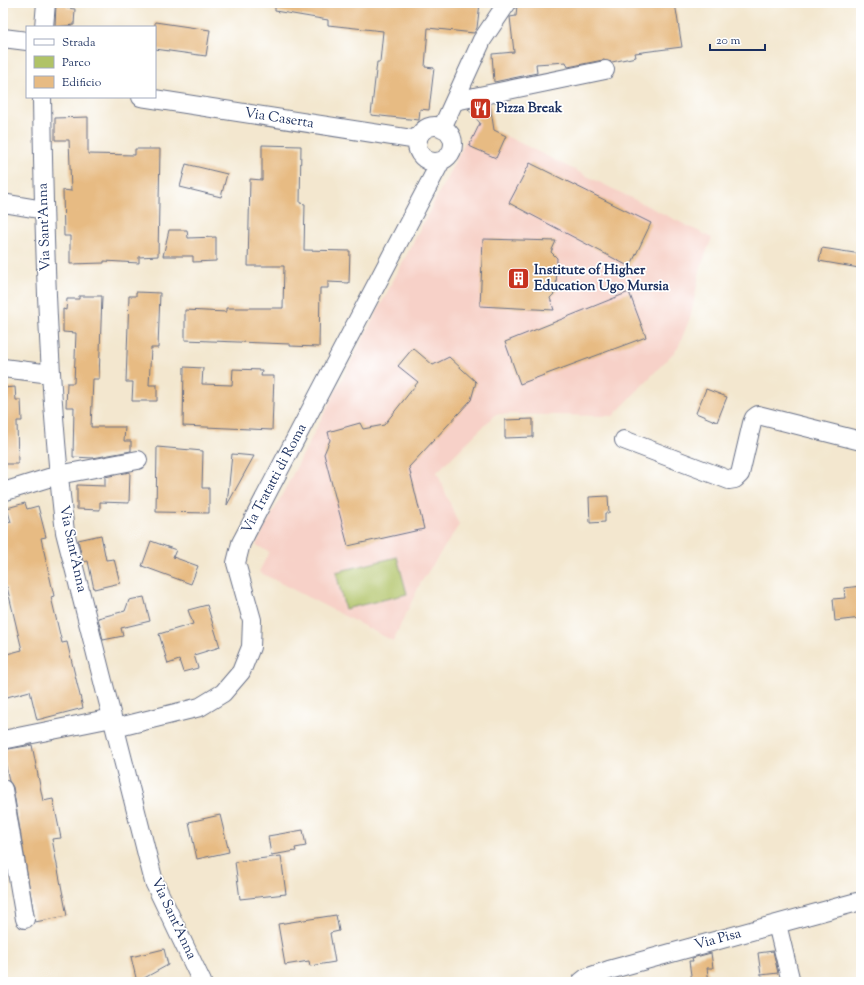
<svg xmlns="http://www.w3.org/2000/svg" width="864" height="985" font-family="'Sorts Mill Goudy',serif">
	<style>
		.built { fill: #f7d1c8 }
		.green { fill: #b0c367; stroke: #667962 }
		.building { fill: #e7bb83 }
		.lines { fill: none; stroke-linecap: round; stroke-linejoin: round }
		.minor-casing { stroke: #676f86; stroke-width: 20 }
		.minor { stroke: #fff; stroke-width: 18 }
		.labels { text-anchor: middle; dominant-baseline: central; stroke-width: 3.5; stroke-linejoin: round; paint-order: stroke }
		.poi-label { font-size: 14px; font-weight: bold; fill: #1b2f5e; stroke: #fff; text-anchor: start }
		.street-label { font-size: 14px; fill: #1b2f5e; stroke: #fff }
	</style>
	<rect width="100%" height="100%" fill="#fff"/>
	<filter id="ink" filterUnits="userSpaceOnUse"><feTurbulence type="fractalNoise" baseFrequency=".025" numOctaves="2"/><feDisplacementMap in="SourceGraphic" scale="8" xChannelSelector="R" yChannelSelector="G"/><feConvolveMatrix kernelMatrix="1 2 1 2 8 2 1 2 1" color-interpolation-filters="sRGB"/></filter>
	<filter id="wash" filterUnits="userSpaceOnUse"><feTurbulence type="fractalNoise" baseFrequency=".012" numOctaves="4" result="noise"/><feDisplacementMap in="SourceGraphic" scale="16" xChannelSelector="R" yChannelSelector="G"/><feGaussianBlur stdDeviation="0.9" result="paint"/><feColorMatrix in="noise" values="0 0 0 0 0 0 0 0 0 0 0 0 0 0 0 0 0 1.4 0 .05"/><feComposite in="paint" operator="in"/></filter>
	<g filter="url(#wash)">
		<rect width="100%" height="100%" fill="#f3e7cf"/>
		<path class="built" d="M476,121l236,117 -11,28 -10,49 -13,33 -65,68 -117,-2 -59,58 22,53 -39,59 -27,57 -134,-69 10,-20 -13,-7z"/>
		<path class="green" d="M397,557l10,37 -62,15 -9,-37z"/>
		<g id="blocks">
			<path class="building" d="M56,3h11v5l8,1 -1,16 -19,2z
				M275,3h205l-3,25 -3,5 -46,-5 -3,39 9,1 -5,42 -9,-1 -1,11 -48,-5 6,-53h3l3,-31 -55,-6v-5l-53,-9z
				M523,3h152l7,44 -47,6 1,4 -24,5 -9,-2 -35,7 -2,-5 -30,2 1,9 -43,9 -2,-28 22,-2 -4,-35 6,-1 1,-11h6z
				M155,22l55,8 -4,26 -51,-7z
				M490,104l4,26 12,6 -10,22 -27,-12 11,-23 -12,-14z
				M88,117v37l47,1v-6h25l-2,107 -19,1v6l-35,-2v2l-34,1v-28h-6l-1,-46 8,1 -2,-51h-14v-22z
				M262,145l39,1 -1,57 5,1 -1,46 46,1 -1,32 -21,-1v6h-8l-1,59 -29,-1v-2l-105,-4v-30l41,2v-4h57l1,-42h-36l2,-87 12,1z
				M530,163l121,60 -21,44 -121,-64z
				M186,164l41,10 -6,23 -41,-10z
				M169,230h18l1,8 28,-1v24l-23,1v-6h-30z
				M483,239l73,2 -5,11 6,6 -1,34 -6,6 4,12 -74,-4z
				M822,248l39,6 -2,14 -40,-7z
				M136,292l24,1 -2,55h-7l-2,37h8v16h-25l1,-19h-7l3,-86h7z
				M629,292l17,45 -126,47 -15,-42z
				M79,296h23l-3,83h-6l-2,48h34l-1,14h7v10l-38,7 -20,-1 1,-50h-8l1,-24h7l2,-50 -13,-1v-23l3,1 1,-11h12z
				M413,348l20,17 16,-8 27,25 -5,18 -62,67 15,62 -76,17 -24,-92 6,-14 -2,-8 32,-9 3,6 21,-4 34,-43 -20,-16z
				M184,367l19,1 -1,16 30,1 1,-16 29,1 -1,6h13l-2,54 -89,-4z
				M15,387l1,13h5l1,21h-5l1,43h-15v-76z
				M706,389l21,8 -10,25 -21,-9z
				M533,419v18l-28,1v-18z
				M157,447l46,4 -1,37h7v25l-53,-1z
				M232,454l22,2 -27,49z
				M130,472l-1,31 -29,-1v8l-23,-1v-24l28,1v-9z
				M608,496l1,17h-4v9l-15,1 -1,-26z
				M25,503l2,6 11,-3 8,31 -5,1 13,58 -3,1 11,46 5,-1 16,66 -46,12 -7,-29 -27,7v-43l19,-5 -15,-63 -4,1v-64l8,-2 -4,-14z
				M101,535l5,25 8,-1 6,24 -26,6 -6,-28 -5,1 -5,-22z
				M151,541l25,9 -3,7 25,9 -7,18 -49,-18z
				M861,586v32l-26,3 -2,-22 12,-1 -1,-10z
				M144,597l6,24 -29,7 2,8 -20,4 -5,-22 27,-7 4,-11z
				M207,605l13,42 -26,8 4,13 -15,4 -4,-12 -11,4 -9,-30 34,-10 -5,-14z
				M32,745l11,56 10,-2 8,39 -9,1 15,77 -32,6 -22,-135 -4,-6 -6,-29v-2z
				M220,815l9,37 -32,7 -8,-37z
				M303,830l3,16 -11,2 1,3 -25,4 -3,-19z
				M281,856l5,38 -46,5 -5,-37z
				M336,915l3,16 -9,2 5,29 -25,4 -1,-5 -24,4 -7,-41z
				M164,949l4,16 -31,17 -6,-25z
				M773,951l5,22 -17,2 -3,-22z
				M711,953l2,15h-6l2,14h-17l-3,-21h4l-1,-3z"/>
		</g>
	</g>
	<g filter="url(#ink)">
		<use href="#blocks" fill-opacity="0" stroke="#676f86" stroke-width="1"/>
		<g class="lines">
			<defs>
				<path id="minor" d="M44,27l2,-24
					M3,38l24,3
					M42,97c2,145 6,291 23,435l89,350 48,100
					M141,97l277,43
					M455,101l150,-31
					M417 144a18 18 0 1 1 36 0a18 18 0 1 1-36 0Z
					M442,128l40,-88 25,-37
					M3,203l41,7
					M3,368l48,6
					M624,440l105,40 6,-1 5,-5 12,-51 2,-5 4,-3 103,26
					M3,492l55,-17 80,-15
					M115,728l85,-21 23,-14 18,-21 10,-25 1,-27 -16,-57 5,-20 200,-382
					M3,740l109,-22
					M3,789l22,130
					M777,924l14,58
					M581,982l5,-4 23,-8 248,-68"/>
			</defs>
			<use href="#minor" class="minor-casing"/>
			<use href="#minor" class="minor"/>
		</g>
	</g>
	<defs>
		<symbol id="restaurant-square" viewBox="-11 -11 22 22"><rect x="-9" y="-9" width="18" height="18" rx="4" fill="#c8321e" stroke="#fff"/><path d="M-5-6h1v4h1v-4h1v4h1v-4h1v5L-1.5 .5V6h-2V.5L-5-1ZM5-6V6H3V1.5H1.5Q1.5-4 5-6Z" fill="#fff"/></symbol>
		<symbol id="building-square" viewBox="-11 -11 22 22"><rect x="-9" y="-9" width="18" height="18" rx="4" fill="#c8321e" stroke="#fff"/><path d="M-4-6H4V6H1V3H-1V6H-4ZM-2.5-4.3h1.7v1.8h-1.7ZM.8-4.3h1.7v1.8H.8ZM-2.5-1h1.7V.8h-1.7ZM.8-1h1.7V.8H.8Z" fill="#fff"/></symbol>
	</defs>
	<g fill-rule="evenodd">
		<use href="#restaurant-square" x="468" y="96" width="25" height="25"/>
		<use href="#building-square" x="506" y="266" width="25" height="25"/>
	</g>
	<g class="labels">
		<g class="poi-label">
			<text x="496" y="109">Pizza Break</text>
			<text x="534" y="271">Institute of Higher<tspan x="534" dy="16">Education Ugo Mursia</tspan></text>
		</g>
		<g class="street-label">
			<text transform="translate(279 119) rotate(9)">Via Caserta</text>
			<text transform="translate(45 227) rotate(-92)">Via Sant'Anna</text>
			<text transform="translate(275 479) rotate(-62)">Via Tratatti di Roma</text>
			<text transform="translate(72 549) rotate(78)">Via Sant'Anna</text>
			<text transform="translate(173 919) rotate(65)">Via Sant'Anna</text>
			<text transform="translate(718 940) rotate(-15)">Via Pisa</text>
		</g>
	</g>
	<rect width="864" height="985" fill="none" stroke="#fff" stroke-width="16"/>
	<rect x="26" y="26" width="130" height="72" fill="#ffffff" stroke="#a4acbf"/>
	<rect x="34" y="39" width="20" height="6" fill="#ffffff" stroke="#a4acbf"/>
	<text x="62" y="46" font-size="12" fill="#1b2f5e">Strada</text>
	<rect x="34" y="56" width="20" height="12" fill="#b0c367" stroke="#a4acbf"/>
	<text x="62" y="66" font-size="12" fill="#1b2f5e">Parco</text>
	<rect x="34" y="76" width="20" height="12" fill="#e7bb83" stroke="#a4acbf"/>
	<text x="62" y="86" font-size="12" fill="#1b2f5e">Edificio</text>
	<path d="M710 44v6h55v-6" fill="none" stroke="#1b2f5e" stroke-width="2"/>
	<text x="716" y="44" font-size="12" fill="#1b2f5e" stroke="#ffffff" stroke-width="3" paint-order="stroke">20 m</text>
</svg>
